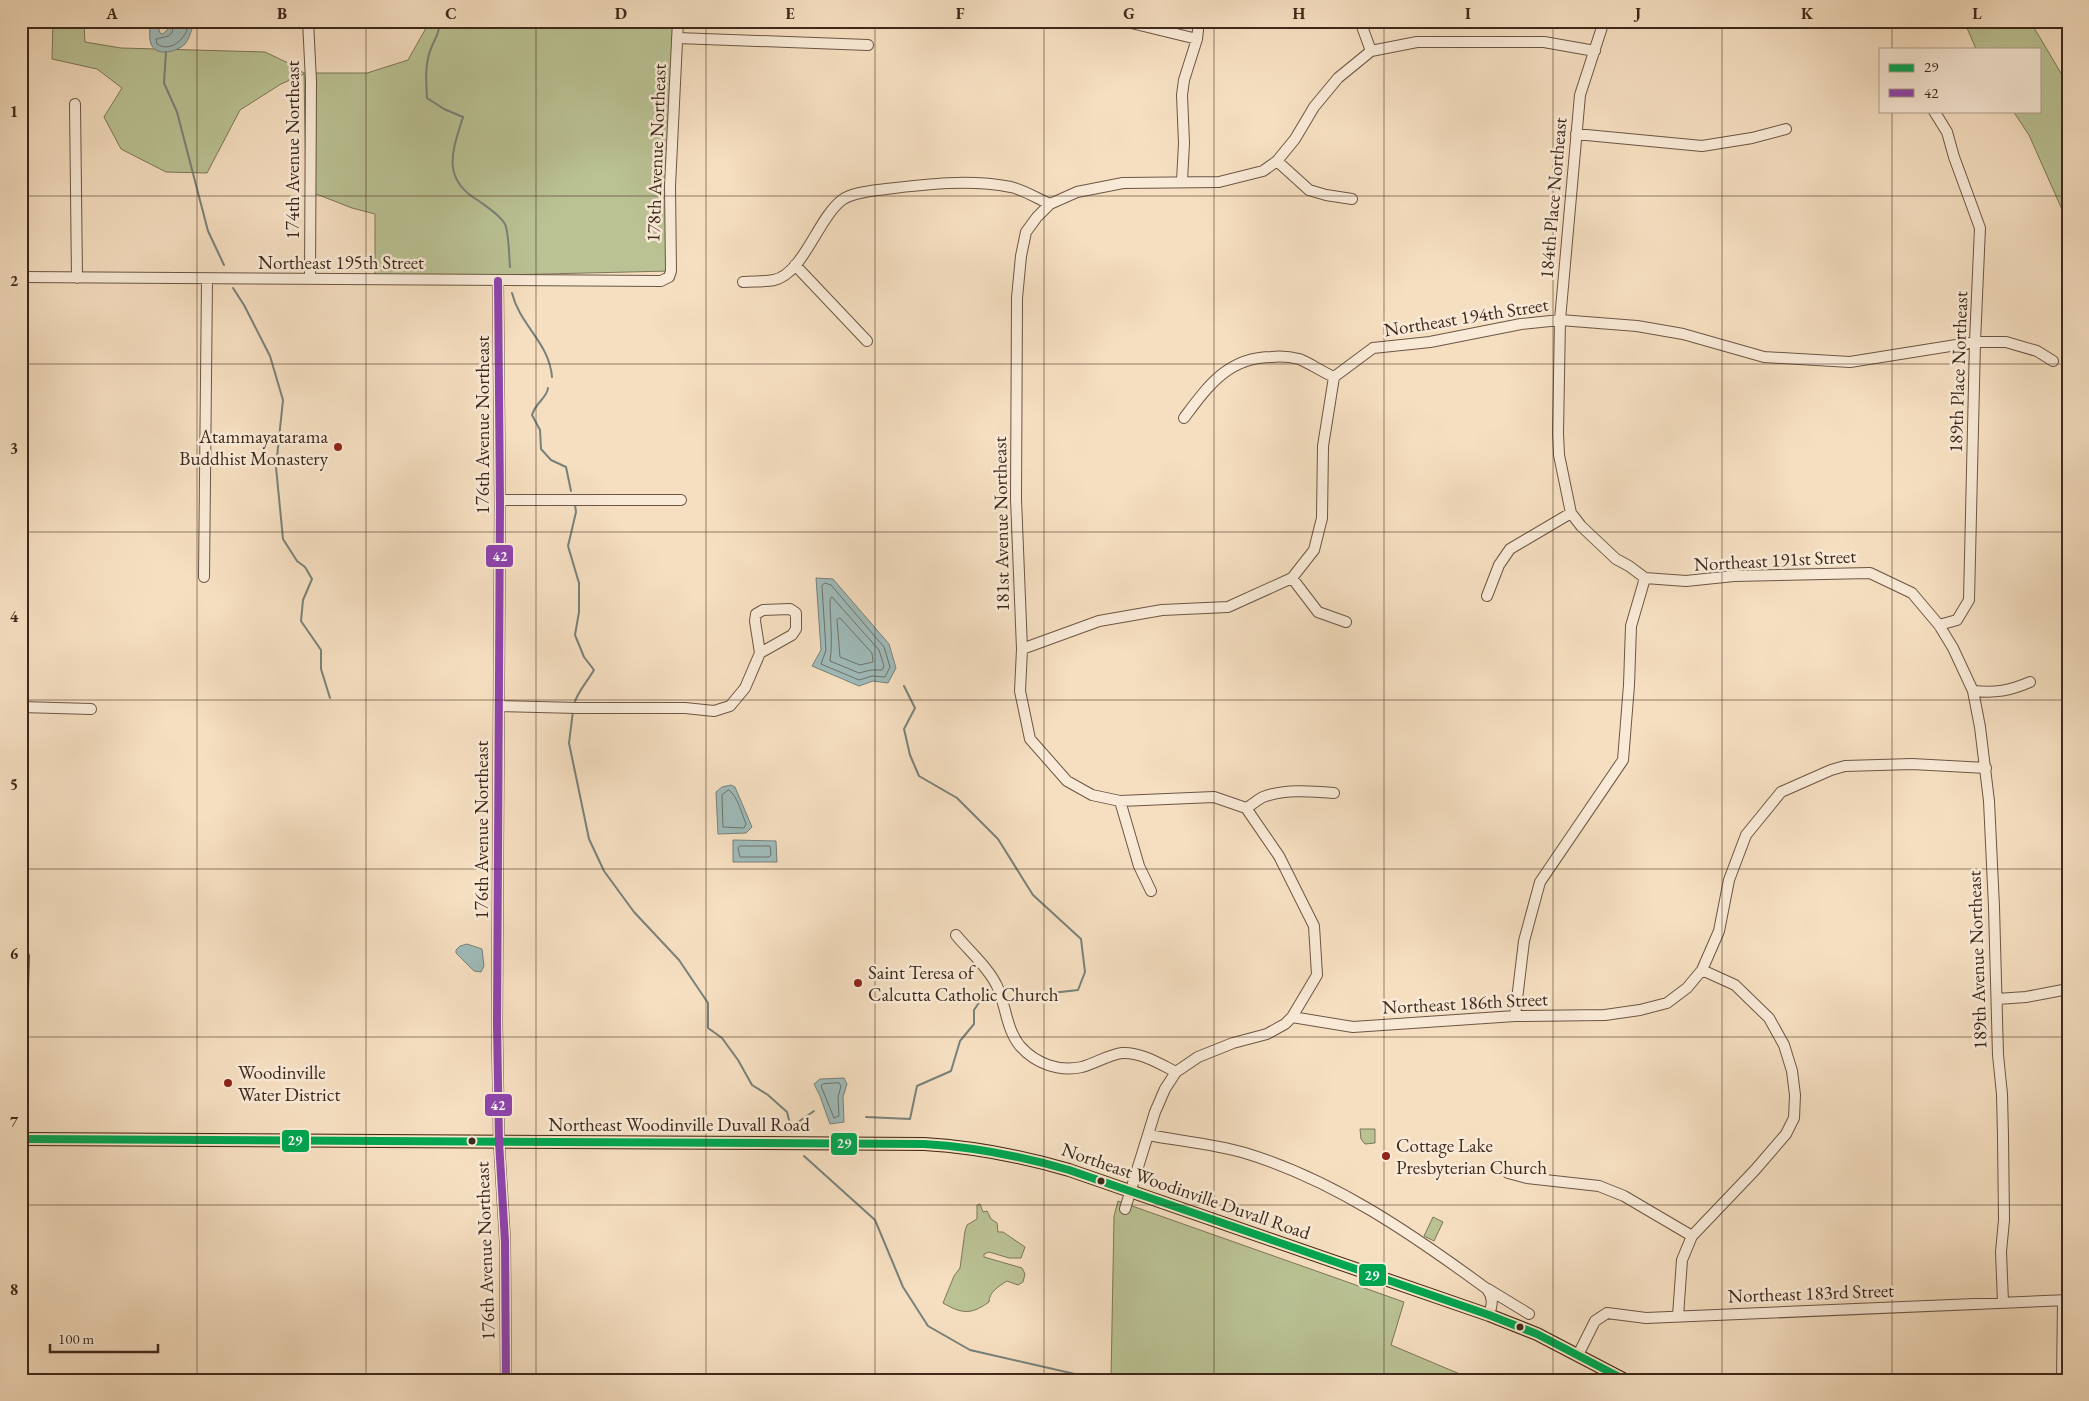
<svg xmlns="http://www.w3.org/2000/svg" width="2089" height="1401" font-family="'EB Garamond',serif">
	<style>
		.green { fill: #bac294; stroke: #7c7658 }
		.water { fill: #9fbbba; stroke: #78817a }
		.lines { fill: none; stroke-linecap: round; stroke-linejoin: round }
		.shore { stroke: #6e726a; stroke-width: 1 }
		.stream { stroke: #78817a; stroke-width: 2 }
		.minor-casing { stroke: #6c5644; stroke-width: 12 }
		.major-casing { stroke: #3e291b; stroke-width: 14 }
		.minor { stroke: #f9ead7; stroke-width: 10 }
		.major { stroke: #ebc080; stroke-width: 12 }
		.bus-1-casing { stroke: #f9ead7; stroke-width: 11 }
		.bus-2-casing { stroke: #f9ead7; stroke-width: 11 }
		.bus-1 { stroke: #00a651; stroke-width: 8 }
		.bus-2 { stroke: #8e44ad; stroke-width: 8 }
		.grid { fill: none; stroke: #3e291b; stroke-width: 1; stroke-opacity: 0.55 }
		.poi-dot { fill: #8f2418; stroke: #f9ead7; stroke-width: 2 }
		.bus-dot { fill: #3e291b; stroke: #f9ead7; stroke-width: 2 }
		.labels { text-anchor: middle; dominant-baseline: central; stroke-width: 5; stroke-linejoin: round; paint-order: stroke }
		.street-label { font-size: 19px; fill: #3e291b; stroke: #f9ead7 }
		.poi-label { font-size: 19px; fill: #3e291b; stroke: #f9ead7; text-anchor: start }
		.line-badge { stroke: #f9ead7; stroke-width: 2 }
		.badge-label { font-size: 14px; text-anchor: middle; font-weight: bold; fill: #fff }
		.neatline { fill: none; stroke: #3e291b; stroke-width: 2 }
		.grid-label { font-size: 16px; text-anchor: middle; font-weight: bold; fill: #3e291b }
	</style>
	<rect width="100%" height="100%" fill="#f6dfc1"/>
	<filter id="stains"><feTurbulence type="fractalNoise" baseFrequency=".004" numOctaves="4"/><feColorMatrix values="0 0 0 0 .2 0 0 0 0 .09 0 0 0 0 .02 0 0 0 .5 -.17"/></filter>
	<radialGradient id="worn" r=".72"><stop offset=".6" stop-color="#630" stop-opacity="0"/><stop offset="1" stop-color="#630" stop-opacity=".3"/></radialGradient>
	<path class="green" d="M53,21h31l1,21 36,6 144,4 21,10 18,11h63l41,-13 18,-32 -1,-7h253l-7,250 -296,7v-64l-23,-6 -46,-18 -2,-116 -23,10 -41,26 -33,63 -41,-1 -45,-23 -17,-32 18,-29 -25,-19 -45,-10z
		M1964,21h66l38,64v138l-39,-88 -16,-24h27v-62h-64z
		M1360,1129h15v14l-10,1 -4,-5z
		M1118,1201l286,101 -13,43 83,35h-363l3,-164z
		M980,1204l3,8 4,-1 4,8 6,4 1,9h5l22,15 -4,11h-12l-20,-6 -5,2v3l38,11 3,6 -2,8 -5,3 -11,-4c-8,5 -18,11 -18,21 -18,13 -27,12 -46,1l11,-27 6,-8 5,-37 2,-6 10,-6v-14z
		M1433,1217l10,5 -9,19 -10,-5z"/>
	<path class="water" d="M151,21h11l-4,5 2,7 3,1 5,-5v-4l-5,-4h25l4,8c-2,5 -3,10 -7,15 -7,7 -26,13 -33,2 -4,-7 -2,-18 -1,-25z
		M816,578l17,1 56,65 7,24 -8,15 -15,-2 -14,5 -47,-20 9,-16z
		M731,785l4,2 17,40 -6,6 -28,1 -2,-42 6,-5z
		M733,840l43,1 1,21h-44z
		M467,944l15,5 2,17 -3,6 -7,-1 -18,-18v-3l4,-4z
		M844,1078l3,6 -4,13 1,25 -14,2 -10,-28 -6,-12 6,-5z"/>
	<g class="lines">
		<path class="shore" d="M171,21c6,17 -5,15 -15,18l1,5c12,8 25,-2 30,-14l-3,-9
			M825,583l6,2 53,62 6,20 -5,10 -13,-1 -13,4 -38,-16 5,-14 -4,-64z
			M832,597l47,53 5,16 -2,4h-11l-12,3 -29,-12c3,-20 0,-41 0,-61z
			M840,618l32,35 1,9 -13,3 -20,-8 -3,-37z
			M729,790c9,7 13,24 17,34l-2,4 -21,-1 -1,-32z
			M740,846h30l1,9 -2,2h-29l-2,-9z
			M839,1083l2,3 -3,11 1,19 -5,2 -13,-32 2,-2z"/>
		<path class="stream" d="M440,21c0,12 -6,19 -10,30 -5,15 -4,31 -3,47l17,11 19,8c-11,35 -22,62 16,84 8,6 21,14 26,23 4,9 4,33 5,43
			M166,52l-2,31 13,29 31,119 16,34
			M233,288l11,17 26,51 13,44 -7,67 7,72 14,22 8,6 7,12 -9,21 -2,21 20,29v19l9,29
			M512,293c8,33 37,49 40,84
			M548,388c-1,10 -12,14 -16,27l8,15 1,19 10,11 15,7 5,24
			M904,686l11,22 -11,21 6,26 9,21 38,22 41,41 35,56 48,44 4,33 -7,18 -52,6 -13,6
			M574,704c4,-13 13,-22 20,-34l-10,-13 -9,-22 4,-23v-29l-11,-37 8,-34 -1,-7
			M573,711l-4,32 20,96 15,32 30,41 45,48 29,43v25l14,10 16,22 14,25 16,10 19,17 5,20
			M866,1117l44,2 7,-33 34,-15 9,-30 14,-17v-14l6,-9
			M791,1127l23,-16
			M804,1156l71,64 28,67 25,39 42,24 105,24 10,6"/>
		<defs>
			<path id="minor" d="M308,21l3,60 -1,198
				M1123,21l74,18
				M1360,21l11,30
				M1604,21l-24,74 -20,225 -2,113 1,22 12,58 10,13 35,33 13,7 16,12 41,3 48,-5 136,-3 42,20 27,32 14,23 20,43 7,36 9,74 5,106 4,148 4,39 1,42 1,84 -3,32 2,50
				M677,38l191,7
				M75,104l2,174
				M1934,111l13,21 7,25 26,71 -5,114 -6,258 -12,20 -18,5
				M1576,134l126,12 50,-8 34,-9
				M1277,161l32,29 17,5 26,4
				M1182,181l2,-38 -2,-48 2,-15 13,-41 2,-18
				M795,265l72,76
				M21,277l640,4 8,-4 2,-6 -1,-85 8,-165
				M498,281l2,222 -3,521 2,118 6,99 1,139
				M743,282c10,-1 21,0 31,-2 29,-6 44,-62 68,-80 11,-8 31,-9 44,-11 41,-5 84,-10 125,-2 13,3 27,12 39,17
				M1184,418c24,-32 44,-61 88,-61 9,-1 19,0 27,2 11,4 23,13 35,18l39,-29 57,-6 91,-18 39,-4 77,6 46,8 81,23 86,5 125,-20h31l31,9 16,10
				M500,500h181
				M204,577l3,-298
				M1292,578l26,34 28,10
				M1487,596l12,-31 11,-16 61,-36
				M1022,649l77,-28 63,-11 66,-3 64,-29 22,-28 8,-32 1,-72 11,-69
				M1973,691c23,2 36,0 57,-9
				M499,706l78,2h108l29,3 16,-5 15,-18 15,-35 -5,-32 1,-7 7,-4 27,-1 6,4v16l-4,6 -32,18
				M21,707l70,2
				M1334,793c-23,-2 -50,-4 -71,4 -6,3 -11,8 -17,11l-32,-11 -94,4 -28,-6 -25,-14 -37,-42 -10,-48 2,-42 -6,-150 1,-201 4,-42 5,-24 11,-15 13,-13 27,-12 46,-9 96,-1 44,-11 14,-10 18,-22 19,-32 24,-29 33,-27 46,-9h127l51,9
				M1120,801l19,65 12,25
				M956,935c13,16 32,32 41,51 9,19 9,43 23,60 16,18 39,26 62,21 14,-4 26,-12 40,-14 19,-1 38,11 54,19
				M1997,999l29,-2 42,-8
				M1515,1016l9,-75 16,-59 83,-122 6,-75 2,-59 14,-48
				M1292,1017l61,10 162,-11 90,-1 35,-5 27,-7 20,-15 15,-18 17,-39 10,-51 17,-45 35,-43 50,-22 14,-4 67,-2 74,4
				M21,1053l3,-97
				M1148,1135c32,6 66,9 97,18 89,27 167,81 242,136 7,9 5,16 2,26
				M1508,1173l19,5 72,8 25,10 68,40
				M1125,1209l30,-97 10,-23 11,-17 22,-15 35,-14 34,-9 18,-10 7,-7 25,-42 -3,-49 -35,-70 -33,-48
				M1488,1289l41,25
				M1678,1316l4,-56 10,-24 63,-66 31,-36 8,-16 1,-23 -3,-24 -8,-26 -15,-27 -34,-33 -33,-15
				M1578,1355l17,-34 12,-8 39,5 422,-18
				M2062,1380l1,-79"/>
			<path id="major" d="M21,1139l903,5c50,3 97,12 145,26l420,145 48,19 88,46"/>
		</defs>
		<use href="#minor" class="minor-casing"/>
		<use href="#major" class="major-casing"/>
		<use href="#minor" class="minor"/>
		<use href="#major" class="major"/>
		<defs>
			<path id="bus-1" d="M21,1139l903,5c50,3 97,12 145,26l420,145 48,19 88,46"/>
			<path id="bus-2" d="M498,281l2,222 -3,521 2,118 6,99 1,139"/>
		</defs>
		<use href="#bus-1" class="bus-1-casing"/>
		<use href="#bus-2" class="bus-2-casing"/>
		<use href="#bus-1" class="bus-1"/>
		<use href="#bus-2" class="bus-2"/>
	</g>
	<path class="grid" d="M197,21v1359M366,21v1359M536,21v1359M706,21v1359M875,21v1359M1044,21v1359M1214,21v1359M1384,21v1359M1553,21v1359M1722,21v1359M1892,21v28M1892,111v1269M21,196h2047M21,364h2047M21,532h2047M21,700h2047M21,869h2047M21,1037h2047M21,1205h2047"/>
	<g class="poi-dot">
		<circle cx="338" cy="447" r="5"/>
		<circle cx="858" cy="983" r="5"/>
		<circle cx="228" cy="1083" r="5"/>
		<circle cx="1386" cy="1156" r="5"/>
	</g>
	<g class="bus-dot">
		<circle cx="472" cy="1141" r="4.5"/>
		<circle cx="1101" cy="1181" r="4.5"/>
		<circle cx="1520" cy="1327" r="4.5"/>
	</g>
	<g class="labels">
		<g class="street-label">
			<text transform="translate(292 150) rotate(-90)">174th Avenue Northeast</text>
			<text transform="translate(656 153) rotate(-88)">178th Avenue Northeast</text>
			<text transform="translate(1553 198) rotate(-85)">184th Place Northeast</text>
			<text x="341" y="262">Northeast 195th Street</text>
			<text transform="translate(1466 317) rotate(-9)">Northeast 194th Street</text>
			<text transform="translate(1958 372) rotate(-88)">189th Place Northeast</text>
			<text transform="translate(482 425) rotate(-90)">176th Avenue Northeast</text>
			<text transform="translate(1001 524) rotate(-91)">181st Avenue Northeast</text>
			<text transform="translate(1775 560) rotate(-3)">Northeast 191st Street</text>
			<text transform="translate(481 830) rotate(-90)">176th Avenue Northeast</text>
			<text transform="translate(1977 960) rotate(-92)">189th Avenue Northeast</text>
			<text transform="translate(1465 1003) rotate(-3)">Northeast 186th Street</text>
			<text x="679" y="1124">Northeast Woodinville Duvall Road</text>
			<text transform="translate(1186 1191) rotate(19)">Northeast Woodinville Duvall Road</text>
			<text transform="translate(485 1251) rotate(-92)">176th Avenue Northeast</text>
			<text transform="translate(1811 1293) rotate(-2)">Northeast 183rd Street</text>
		</g>
		<g class="poi-label">
			<text x="328" y="436" text-anchor="end">Atammayatarama<tspan x="328" dy="22">Buddhist Monastery</tspan></text>
			<text x="868" y="972">Saint Teresa of<tspan x="868" dy="22">Calcutta Catholic Church</tspan></text>
			<text x="238" y="1072">Woodinville<tspan x="238" dy="22">Water District</tspan></text>
			<text x="1396" y="1145">Cottage Lake<tspan x="1396" dy="22">Presbyterian Church</tspan></text>
		</g>
	</g>
	<g class="line-badge">
		<rect x="485" y="544" width="29" height="24" rx="5" fill="#8e44ad"/>
		<rect x="484" y="1093" width="29" height="24" rx="5" fill="#8e44ad"/>
		<rect x="281" y="1129" width="29" height="24" rx="5" fill="#00a651"/>
		<rect x="830" y="1132" width="28" height="24" rx="5" fill="#00a651"/>
		<rect x="1358" y="1263" width="29" height="24" rx="5" fill="#00a651"/>
	</g>
	<g class="badge-label">
		<text x="500" y="561">42</text>
		<text x="498" y="1110">42</text>
		<text x="295" y="1145">29</text>
		<text x="844" y="1148">29</text>
		<text x="1372" y="1280">29</text>
	</g>
	<rect width="2089" height="1401" fill="none" stroke="#f6dfc1" stroke-width="55"/>
	<rect x="1879" y="48" width="162" height="65" fill="#f9ead7" stroke="#ae9d8c"/>
	<rect x="1889" y="64" width="25" height="8" fill="#00a651" stroke="#ae9d8c"/>
	<text x="1924" y="72" font-size="15" fill="#3e291b">29</text>
	<rect x="1889" y="89" width="25" height="8" fill="#8e44ad" stroke="#ae9d8c"/>
	<text x="1924" y="98" font-size="15" fill="#3e291b">42</text>
	<path d="M50 1344v8h108v-8" fill="none" stroke="#3e291b" stroke-width="2.5"/>
	<text x="58" y="1344" font-size="15" fill="#3e291b" stroke="#f9ead7" stroke-width="4" paint-order="stroke">100 m</text>
	<rect x="28" y="28" width="2034" height="1346" class="neatline"/>
	<g class="grid-label">
		<text x="112" y="19">A</text>
		<text x="282" y="19">B</text>
		<text x="451" y="19">C</text>
		<text x="621" y="19">D</text>
		<text x="790" y="19">E</text>
		<text x="960" y="19">F</text>
		<text x="1129" y="19">G</text>
		<text x="1299" y="19">H</text>
		<text x="1468" y="19">I</text>
		<text x="1638" y="19">J</text>
		<text x="1807" y="19">K</text>
		<text x="1977" y="19">L</text>
		<text x="14" y="117">1</text>
		<text x="14" y="286">2</text>
		<text x="14" y="454">3</text>
		<text x="14" y="622">4</text>
		<text x="14" y="790">5</text>
		<text x="14" y="959">6</text>
		<text x="14" y="1127">7</text>
		<text x="14" y="1295">8</text>
	</g>
	<rect width="100%" height="100%" filter="url(#stains)"/>
	<rect width="100%" height="100%" fill="url(#worn)"/>
</svg>
